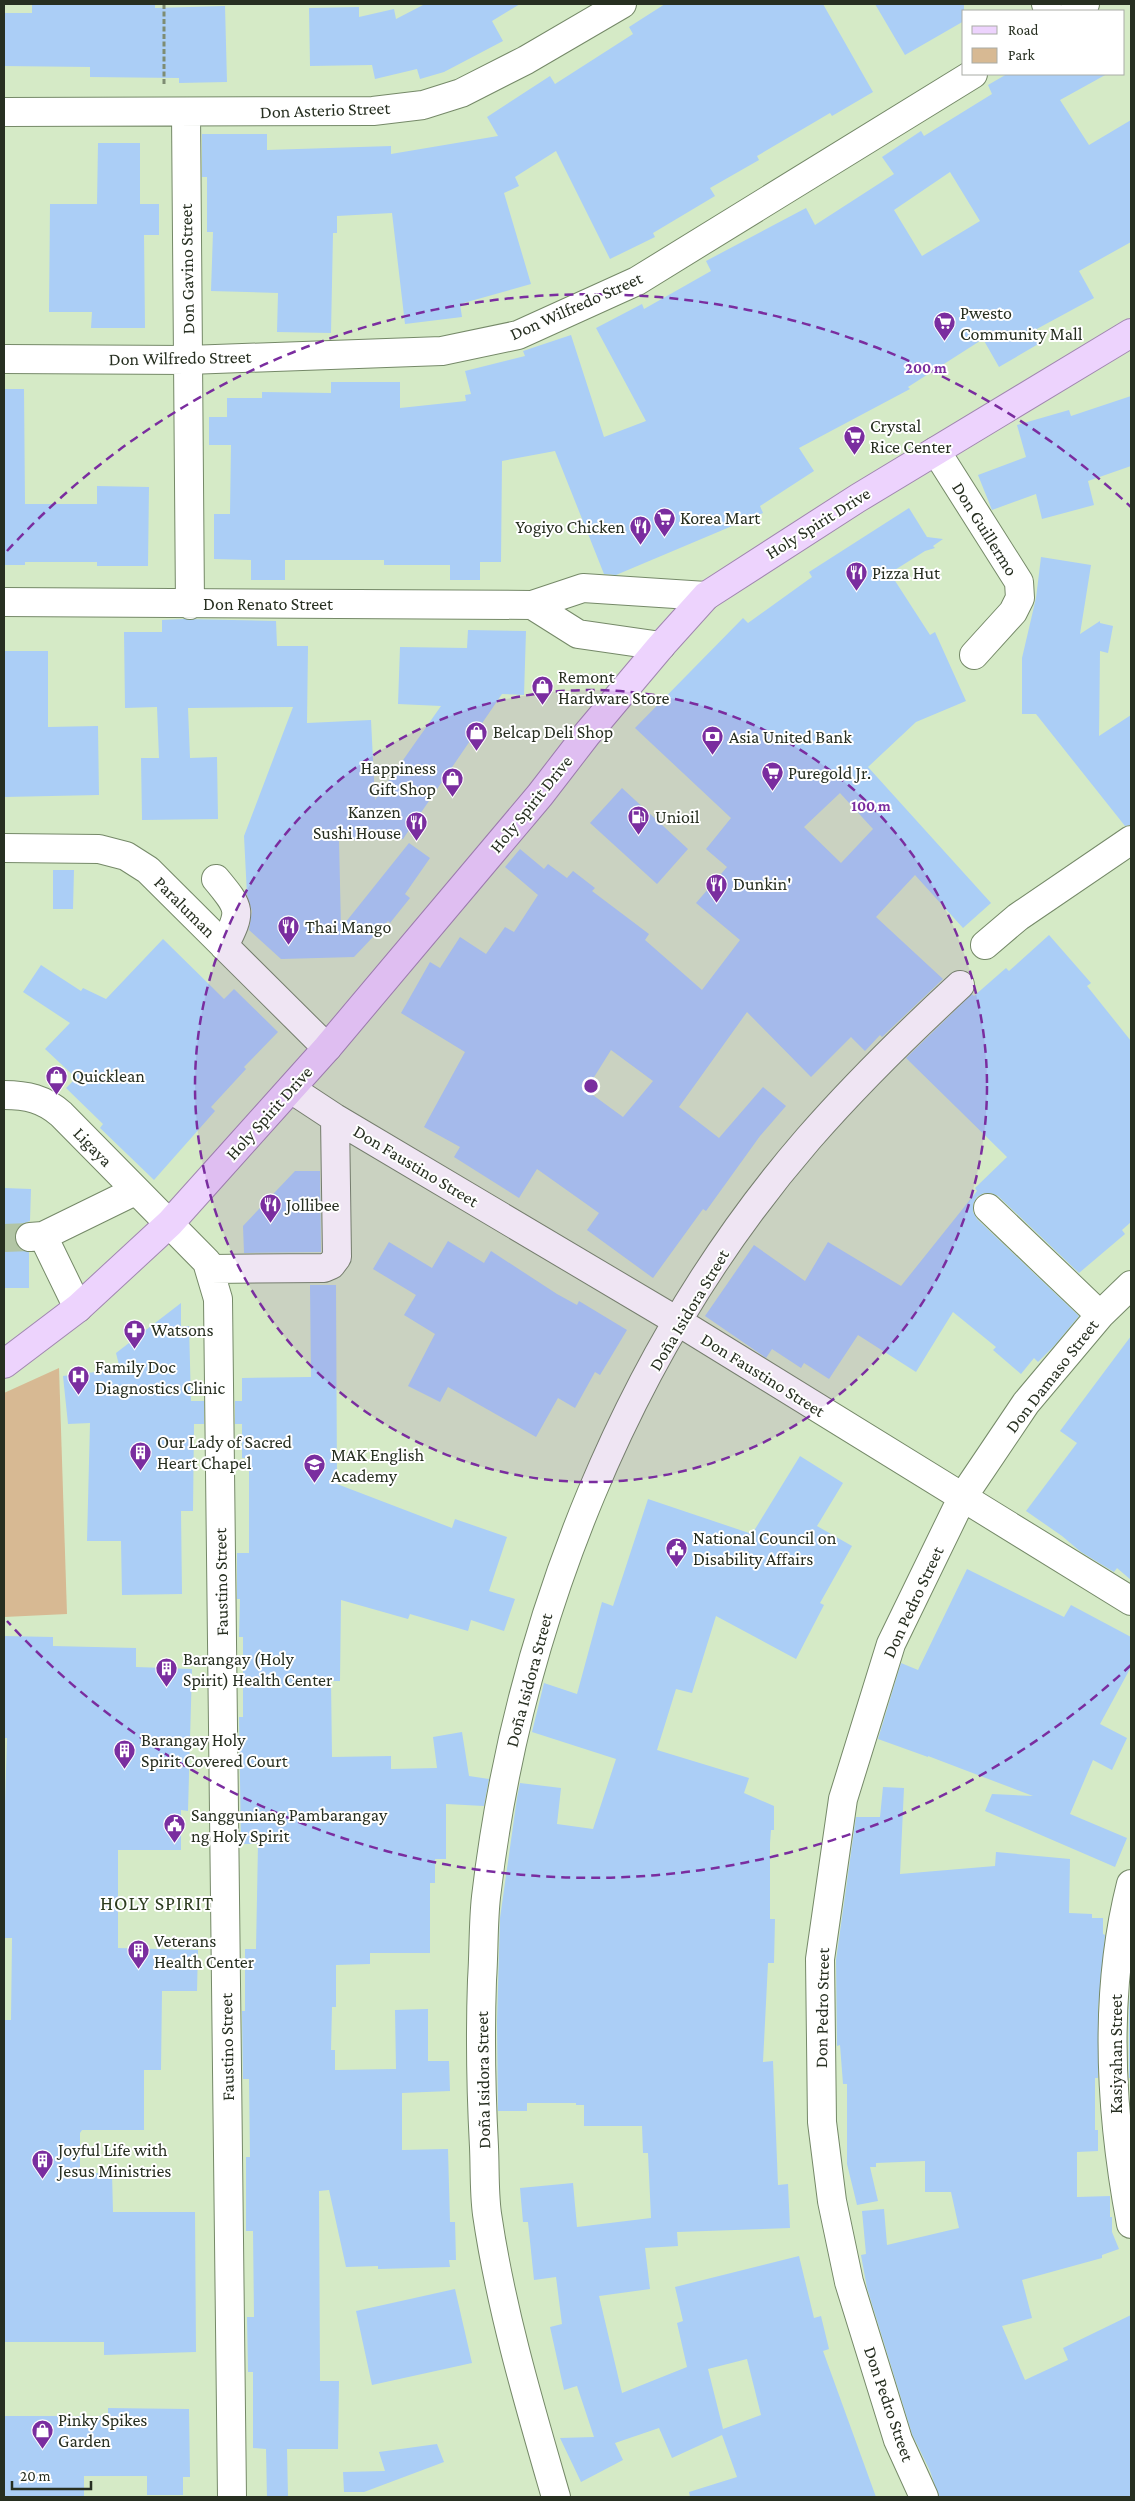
<svg xmlns="http://www.w3.org/2000/svg" width="1135" height="2501" font-family="'Crimson Pro',serif">
	<style>
		.green { fill: #d7b993 }
		.building { fill: #abcef6; fill-rule: evenodd }
		.lines { fill: none; stroke-linecap: round; stroke-linejoin: round }
		.minor-tunnel { stroke: #b2c5a5; stroke-width: 28; stroke-dasharray: 28 14; stroke-linecap: butt }
		.minor-casing { stroke: #758968; stroke-width: 30 }
		.major-casing { stroke: #a087af; stroke-width: 30 }
		.path { stroke: #7e8c73; stroke-width: 3; stroke-dasharray: 5 2.5; stroke-linecap: butt }
		.minor { stroke: #fff; stroke-width: 28 }
		.major { stroke: #edd3fd; stroke-width: 28 }
		.ring { fill: none; stroke: #7a2d9f; stroke-width: 2.5; stroke-dasharray: 9 6 }
		.labels { text-anchor: middle; dominant-baseline: central; stroke-width: 4; stroke-linejoin: round; paint-order: stroke }
		.street-label { font-size: 18px; fill: #272f21; stroke: #fff }
		.poi-label { font-size: 18px; fill: #272f21; stroke: #fff; text-anchor: start }
		.quarter-label { font-size: 20px; letter-spacing: 1px; fill: #2c3c1f; stroke: #fff }
		.centre { fill: #7a2d9f; stroke: #fff; stroke-width: 2.5 }
		.ring-label { font-size: 15px; text-anchor: middle; font-weight: bold; fill: #7a2d9f; stroke: #fff; stroke-width: 4; stroke-linejoin: round; paint-order: stroke }
	</style>
	<rect width="100%" height="100%" fill="#d5eac6"/>
	<path class="green" d="M59,1368l8,246 -63,3v-224z"/>
	<path class="building" d="M32,4h123v4l70,-2 2,76 -48,1v-5l-89,-1v-10l-86,-1v-53h28z
		M425,4h95l-28,17 11,20 -59,31 -24,7 -3,-10 -42,10 -3,-14 -62,1 -1,-58 50,-1v10l35,-8 2,10z
		M665,4h158l50,88 -41,24 -2,-3 -73,43 2,4 -49,28 5,8 -62,37 2,4 -45,22 -54,-108 -41,26 4,9 -15,7 27,91 -71,20 2,13 -57,7 -13,-111 -55,3v17h-4l-2,100 -54,-1 1,-39 -67,-2 2,-59h-6v-55h-5v-43h65v16l124,-4v8l107,-18 -11,-19 63,-41 5,8 78,-50 -4,-7z
		M875,4h89v17l-59,34z
		M1007,74h100l-47,26 29,45 42,-25v122l-52,29 15,27 -61,33 7,12 -41,24 -16,-28 -75,48 2,2 -111,59 15,23 -54,35 3,7 -147,62 -12,-1 -49,-123 -53,10 -1,101h-21v18h-30v-15h-66v-5h-99v20h-34v-20l-37,-1v-45h16l1,-69h-22v-28h18v-19h35v-6l69,1v-11h69v26l66,-7 -1,-6 6,-1 -6,-23 60,-15 -2,-5 48,-16 33,102 42,-16 -50,-93 46,-24 2,5 67,-38 -5,-10 100,-53 9,17 79,-51 -12,-17 39,-26 3,5 68,-42 -4,-9zM950,172l30,49 -58,35 -28,-46z
		M98,143h42v61h19v31h-15l1,93h-54l1,-16h-43l1,-108h47z
		M4,389h20l1,115h72v-18l52,1 -1,79h-51v-4h-72v3h-21z
		M1131,396v70l-43,15 6,24 -52,14 -6,-25 -44,16 -14,-35 48,-18 -9,-32 52,-15 2,6z
		M909,508l18,29 16,2 -10,7 2,2 -10,3 -35,22 40,62 5,-3 31,69 -50,21 -48,45 123,136 -28,25 -48,-53 -39,42 67,62 -61,58 -2,-2 -15,16 -14,-14 -40,40 -64,-65 -68,95 40,31 44,-51 23,19 -26,30 -54,75 -3,-2 -50,69 -66,-48 12,-17 -62,-44 -18,29 -65,-41 6,-10 -36,-20 41,-75 -64,-39 29,-51 10,6 20,-31 26,17 19,-27 9,5 24,-37 -33,-28 15,-18 24,20 4,-5 19,14 6,-7 22,17 -3,3 57,43 -4,6 57,50 38,-50 -44,-37 31,-36 -21,-18 25,-31 -96,-90 108,-110 5,5 64,-46 -3,-5zM840,793l33,36 -32,34 -37,-36zM611,1050l42,31 -30,36 -37,-27z
		M1041,557l50,8 -11,69 20,-13v2l13,3 -5,27 -8,-2 -1,85 32,-21v110l-6,1 -89,-112h-14v-56l14,-60z
		M184,619l92,2 1,25h31l-1,77 64,-3 4,80 66,-94 -43,-2 2,-57 67,1 1,-18 58,1 -2,64 -22,-1 -99,145 -64,1 2,88 68,-85 21,15 -25,36 5,4 -20,25 -2,-2 -34,36 -73,2 -32,-29 3,-19 -5,-16 -3,-59 49,-129 -105,1 2,50 27,-1 1,62 -76,1 -1,-62h18l-2,-51 -32,1 -1,-76h38v-12z
		M4,651h44v76l50,-1 1,69 -95,2z
		M622,788l66,61 -31,35 -67,-61z
		M53,870h21l-1,39h-20z
		M1049,935l42,48 -4,3 44,55v181l-9,8 3,4 -46,39 -81,-77 -7,-3h-7l-7,4 -4,7v8l4,7 102,97 -25,30 -16,16 -4,-4 -13,16 -28,-24 3,-3 -43,-35 -37,60 -58,-37 -29,44 -25,-16 -3,5 -29,-19 -6,9 -61,-42 49,-71 51,36 23,-39 73,44 76,-95 -2,-3 32,-31 -101,-99 66,-64 2,2 32,-28 3,3z
		M163,939l61,60 10,-10 44,43 -34,35 2,2 -35,38 4,4 -61,69 -54,-52 3,-4 -37,-36 10,-10 -31,-29 25,-26 -47,-31 18,-27 40,26 2,-3 23,11z
		M295,1171h25l1,81 -77,1 -1,-27z
		M4,1188l27,1 -1,32 -9,3 -5,6 -2,8 3,8 12,6v36h-25z
		M448,1241l36,22 7,-12 66,43 20,11 2,-4 48,29 -27,45 -5,-3 -20,36 -17,-10 -22,39 -88,-50 -8,15 -32,-16 27,-52 -31,-19 12,-20 -43,-26 16,-27 43,26z
		M310,1285h26l1,199 115,44 3,-9 52,18 -18,54 26,8 -11,32 -33,-11 -3,11 -58,-17 -2,5 -67,-19 -1,81h-9l1,76 59,-1v13l46,-1 -4,-31 29,-5 7,44 20,3 -5,27 -38,-2v55h-11v24h-5v70h-60v11l-34,1v42h-4l-1,43h4v20l61,-1 -1,-59 33,-1v52h21l1,30 -48,2v57l46,-1 2,73h5l1,38h-7l1,7 -72,2v-3l-32,1 -17,-77 -10,1 1,190h19l-1,68h-51l1,48h-21l-1,-48 -13,-1v-76h-5l-1,-55h7l-1,-86h-7v-74h4l-1,-78h-6l-1,-68h3v-62h11l2,-105h-17l-2,-127h4v-80h-4l1,-38h-3v-46h12v-95h-7v-34h-7v-23h7v-23l69,-1z
		M181,1303v23h8l2,75h13v23h-10l-1,87h-12l1,83 -60,1 -1,-54h-34l3,-118 -22,1 -5,-48 57,-7 -4,-16z
		M1131,1336v244l-14,-12 -3,4 -33,-20 -19,-16 -36,-25 51,-68 -17,-12z
		M800,1456l43,27 -26,43 35,20 -32,57 4,2 -28,54 -80,-43 -24,77 -16,-4 -19,61 92,28 -5,15 30,13v24h-3l-1,13v76h5l-1,44h-6l-5,99 10,-1 5,124 10,-1 2,44 -113,4 1,14 -33,2 5,41 -51,7 23,97 65,-26 -10,-44 6,-2 -8,-34 124,-31 15,62 7,-2 8,33 -6,2 53,146h-186l-1,-5 48,-15 -15,-42 -50,23 -13,-30 -44,15 8,17 -42,22 -21,-44 34,-1 -17,-51 -13,4 -14,-63 12,-3 -6,-47 -22,3 -6,-58h-5l-3,-34 53,-5 4,44 74,-9 -3,-65h-5l-1,-27h-58v-21h-8v-2h-49v8h-29l-1,-89 3,-104 17,-120 3,-15 41,5 -4,36 36,5 23,-70 -84,-27 12,-49 33,11 25,-92 11,4 35,-107 104,35zM747,2359l14,56 -38,14 -15,-60z
		M967,1569l97,48 7,-12 60,32v30l-31,57 27,14 -15,32 -19,-10 -23,54 57,24 -12,29 -130,-56 7,-17 41,2 -105,-40v1l-50,-18 23,-76 17,7z
		M4,1636l49,1v9l83,2v19l56,2 -4,142 -7,-1v40h-63v98l80,2 -1,41h-35l-1,79h-17v60h-62l-2,3v40h32l1,39h82l1,140 -92,3v-13h-100v-322h7l1,-82h-8v-101l3,-99h-3z
		M883,1787l21,1 -4,86 95,-8 1,-14 74,7 -1,54 23,1v4h11v16l2,1 -7,75v68h-3v52h3v21l-21,1v45l33,-1v21h2v15l7,17 -17,6v3l-80,22 10,38 -30,8 23,54 43,-20 -5,-12 68,-33v182h-192l-9,-26 -18,-37 -45,-146 -6,-33 5,-1 -4,-43 22,-2 3,36 72,-17 -8,-36h-26v-31l-49,2v4h-6l8,34 -21,4 -10,-41v-80h-4l-3,-39 -3,1 -1,-86 20,-143h24z
		M1131,1977v101h-2v-67z
		M455,2289l17,74 -100,22 -16,-74z
		M108,2408l81,1 1,68h-7v18h-36v-19h-63v21h-80v-81h104z
		M437,2444l7,18 -80,30h-20l-1,-20 42,-1 -6,-19z"/>
	<g class="lines">
		<path class="minor-tunnel" d="M4,1238l26,-1"/>
		<defs>
			<path id="minor" d="M1046,4l2,7
				M1074,11l11,-7
				M4,112l369,-1 50,-6 38,-12 65,-33 96,-56
				M186,113l4,492
				M4,359l184,1 254,-9 76,-16 119,-54 336,-207
				M936,451l83,131 1,16 -7,14 -39,43
				M4,602l528,3 51,-17 123,8
				M532,605l46,29 83,12
				M4,848l95,1 27,7 22,14 179,178
				M216,879c25,30 26,32 8,67
				M985,945l33,-28 113,-77
				M291,1089l44,29 342,203 454,280
				M4,1095c23,0 40,4 57,19l146,148 11,37 14,1198
				M988,1208l112,107
				M43,1236l92,-45
				M30,1237l13,-1 35,72
				M211,1269l113,-1 7,-3 6,-8 -2,-139
				M1131,1884c-28,110 -21,229 0,340
				M556,2497c-27,-93 -55,-187 -69,-283 -3,-22 -2,-45 -3,-67 -3,-56 -4,-111 -2,-167 2,-28 1,-56 4,-83 32,-273 141,-549 322,-758 48,-55 99,-105 152,-154
				M924,2497l-26,-57 -49,-158 -17,-81 -10,-79 -2,-163 23,-160 48,-155 71,-146 64,-95 74,-88 31,-30"/>
			<path id="major" d="M4,1364l74,-56 92,-85 157,-175 213,-253 47,-61 74,-88 45,-50 152,-98 273,-165"/>
		</defs>
		<use href="#minor" class="minor-casing"/>
		<use href="#major" class="major-casing"/>
		<path class="path" d="M164,4v81"/>
		<use href="#minor" class="minor"/>
		<use href="#major" class="major"/>
	</g>
	<circle cx="591" cy="1086" r="396" fill="#7a2d9f" fill-opacity=".12"/>
	<g class="ring">
		<circle cx="591" cy="1086" r="396"/>
		<path d="M1131 1665A792 792 0 0 1 7 1621M7 551A792 792 0 0 1 1131 507"/>
	</g>
	<defs>
		<symbol id="supermarket-pin" viewBox="-11 -11 22 30"><path d="M0 17L-7.5 6A9.5 9.5 0 1 1 7.5 6Z" fill="#7a2d9f" stroke="#fff"/><path d="M-6-5.5h2.5l.6 2H6L4.5 2H-2.5L-4.4-4H-6ZM-1.5 3.2a1.3 1.3 0 1 0 .1 0ZM3 3.2a1.3 1.3 0 1 0 .1 0Z" fill="#fff"/></symbol>
		<symbol id="restaurant-pin" viewBox="-11 -11 22 30"><path d="M0 17L-7.5 6A9.5 9.5 0 1 1 7.5 6Z" fill="#7a2d9f" stroke="#fff"/><path d="M-5-6h1v4h1v-4h1v4h1v-4h1v5L-1.5 .5V6h-2V.5L-5-1ZM5-6V6H3V1.5H1.5Q1.5-4 5-6Z" fill="#fff"/></symbol>
		<symbol id="shop-pin" viewBox="-11 -11 22 30"><path d="M0 17L-7.5 6A9.5 9.5 0 1 1 7.5 6Z" fill="#7a2d9f" stroke="#fff"/><path d="M-5-2.5h2.3a2.7 3.5 0 0 1 5.4 0H5L5.5 6h-11ZM-1.5-2.5h3a1.5 2.3 0 0 0-3 0Z" fill="#fff"/></symbol>
		<symbol id="bank-pin" viewBox="-11 -11 22 30"><path d="M0 17L-7.5 6A9.5 9.5 0 1 1 7.5 6Z" fill="#7a2d9f" stroke="#fff"/><path d="M-6-4H6V4H-6ZM0-2.3a2.3 2.3 0 1 0 0 4.6a2.3 2.3 0 1 0 0-4.6Z" fill="#fff"/></symbol>
		<symbol id="fuel-pin" viewBox="-11 -11 22 30"><path d="M0 17L-7.5 6A9.5 9.5 0 1 1 7.5 6Z" fill="#7a2d9f" stroke="#fff"/><path d="M-5.5-6h7V0h2V4h1.3V-2.5L3-4.5l.8-.8L6-3V5H2.5V1h-1V6h-7ZM-4.2-4.7v3.2H.2V-4.7Z" fill="#fff"/></symbol>
		<symbol id="pharmacy-pin" viewBox="-11 -11 22 30"><path d="M0 17L-7.5 6A9.5 9.5 0 1 1 7.5 6Z" fill="#7a2d9f" stroke="#fff"/><path d="M-2-6h4v4h4v4h-4v4h-4v-4h-4v-4h4Z" fill="#fff"/></symbol>
		<symbol id="hospital-pin" viewBox="-11 -11 22 30"><path d="M0 17L-7.5 6A9.5 9.5 0 1 1 7.5 6Z" fill="#7a2d9f" stroke="#fff"/><path d="M-5-5h3v3.5h4V-5h3V5h-3V1.5h-4V5h-3Z" fill="#fff"/></symbol>
		<symbol id="building-pin" viewBox="-11 -11 22 30"><path d="M0 17L-7.5 6A9.5 9.5 0 1 1 7.5 6Z" fill="#7a2d9f" stroke="#fff"/><path d="M-4-6H4V6H1V3H-1V6H-4ZM-2.5-4.3h1.7v1.8h-1.7ZM.8-4.3h1.7v1.8H.8ZM-2.5-1h1.7V.8h-1.7ZM.8-1h1.7V.8H.8Z" fill="#fff"/></symbol>
		<symbol id="school-pin" viewBox="-11 -11 22 30"><path d="M0 17L-7.5 6A9.5 9.5 0 1 1 7.5 6Z" fill="#7a2d9f" stroke="#fff"/><path d="M0-5L7-2L0 1L-7-2ZM-4 1L0 2.5L4 1V4Q0 6-4 4Z" fill="#fff"/></symbol>
		<symbol id="civic-pin" viewBox="-11 -11 22 30"><path d="M0 17L-7.5 6A9.5 9.5 0 1 1 7.5 6Z" fill="#7a2d9f" stroke="#fff"/><path d="M-.6-6.5H3V-4.5H.6V-3L4-1V1h2V6H-6V1h2V-1L-.6-3ZM-1.2 2.5V6h2.4V2.5Z" fill="#fff"/></symbol>
	</defs>
	<g fill-rule="evenodd">
		<use href="#supermarket-pin" x="932" y="310" width="25" height="34"/>
		<use href="#supermarket-pin" x="842" y="424" width="25" height="34"/>
		<use href="#supermarket-pin" x="652" y="506" width="25" height="34"/>
		<use href="#restaurant-pin" x="628" y="514" width="25" height="34"/>
		<use href="#restaurant-pin" x="844" y="560" width="25" height="34"/>
		<use href="#shop-pin" x="530" y="674" width="25" height="34"/>
		<use href="#shop-pin" x="464" y="720" width="25" height="34"/>
		<use href="#bank-pin" x="700" y="724" width="25" height="34"/>
		<use href="#supermarket-pin" x="760" y="760" width="25" height="34"/>
		<use href="#shop-pin" x="440" y="766" width="25" height="34"/>
		<use href="#fuel-pin" x="626" y="804" width="25" height="34"/>
		<use href="#restaurant-pin" x="404" y="810" width="25" height="34"/>
		<use href="#restaurant-pin" x="704" y="872" width="25" height="34"/>
		<use href="#restaurant-pin" x="276" y="914" width="25" height="34"/>
		<use href="#shop-pin" x="44" y="1064" width="25" height="34"/>
		<use href="#restaurant-pin" x="258" y="1192" width="25" height="34"/>
		<use href="#pharmacy-pin" x="122" y="1318" width="25" height="34"/>
		<use href="#hospital-pin" x="66" y="1364" width="25" height="34"/>
		<use href="#building-pin" x="128" y="1440" width="25" height="34"/>
		<use href="#school-pin" x="302" y="1452" width="25" height="34"/>
		<use href="#civic-pin" x="664" y="1536" width="25" height="34"/>
		<use href="#building-pin" x="154" y="1656" width="25" height="34"/>
		<use href="#building-pin" x="112" y="1738" width="25" height="34"/>
		<use href="#civic-pin" x="162" y="1812" width="25" height="34"/>
		<use href="#building-pin" x="126" y="1938" width="25" height="34"/>
		<use href="#building-pin" x="30" y="2148" width="25" height="34"/>
		<use href="#shop-pin" x="30" y="2418" width="25" height="34"/>
	</g>
	<g class="labels">
		<g class="street-label">
			<text transform="translate(325 110) rotate(-2)">Don Asterio Street</text>
			<text transform="translate(187 269) rotate(-91)">Don Gavino Street</text>
			<text transform="translate(576 306) rotate(-24)">Don Wilfredo Street</text>
			<text transform="translate(180 358) rotate(-1)">Don Wilfredo Street</text>
			<text transform="translate(818 523) rotate(-32)">Holy Spirit Drive</text>
			<text transform="translate(985 529) rotate(58)">Don Guillermo</text>
			<text x="268" y="604">Don Renato Street</text>
			<text transform="translate(531 804) rotate(-51)">Holy Spirit Drive</text>
			<text transform="translate(185 907) rotate(45)">Paraluman</text>
			<text transform="translate(269 1113) rotate(-48)">Holy Spirit Drive</text>
			<text transform="translate(93 1147) rotate(46)">Ligaya</text>
			<text transform="translate(416 1166) rotate(31)">Don Faustino Street</text>
			<text transform="translate(689 1310) rotate(-59)">Doña Isidora Street</text>
			<text transform="translate(763 1375) rotate(32)">Don Faustino Street</text>
			<text transform="translate(1052 1376) rotate(-52)">Don Damaso Street</text>
			<text transform="translate(221 1582) rotate(-91)">Faustino Street</text>
			<text transform="translate(913 1602) rotate(-65)">Don Pedro Street</text>
			<text transform="translate(529 1680) rotate(-75)">Doña Isidora Street</text>
			<text transform="translate(822 2008) rotate(-89)">Don Pedro Street</text>
			<text transform="translate(227 2047) rotate(-91)">Faustino Street</text>
			<text transform="translate(1116 2054) rotate(-90)">Kasiyahan Street</text>
			<text transform="translate(483 2080) rotate(-91)">Doña Isidora Street</text>
			<text transform="translate(889 2404) rotate(71)">Don Pedro Street</text>
		</g>
		<g class="poi-label">
			<text x="960" y="313">Pwesto<tspan x="960" dy="21">Community Mall</tspan></text>
			<text x="870" y="426">Crystal<tspan x="870" dy="21">Rice Center</tspan></text>
			<text x="680" y="518">Korea Mart</text>
			<text x="625" y="527" text-anchor="end">Yogiyo Chicken</text>
			<text x="872" y="573">Pizza Hut</text>
			<text x="558" y="677">Remont<tspan x="558" dy="21">Hardware Store</tspan></text>
			<text x="493" y="732">Belcap Deli Shop</text>
			<text x="729" y="737">Asia United Bank</text>
			<text x="436" y="768" text-anchor="end">Happiness<tspan x="436" dy="21">Gift Shop</tspan></text>
			<text x="788" y="773">Puregold Jr.</text>
			<text x="401" y="812" text-anchor="end">Kanzen<tspan x="401" dy="21">Sushi House</tspan></text>
			<text x="655" y="817">Unioil</text>
			<text x="733" y="884">Dunkin'</text>
			<text x="305" y="927">Thai Mango</text>
			<text x="72" y="1076">Quicklean</text>
			<text x="286" y="1205">Jollibee</text>
			<text x="151" y="1330">Watsons</text>
			<text x="95" y="1367">Family Doc<tspan x="95" dy="21">Diagnostics Clinic</tspan></text>
			<text x="157" y="1442">Our Lady of Sacred<tspan x="157" dy="21">Heart Chapel</tspan></text>
			<text x="331" y="1455">MAK English<tspan x="331" dy="21">Academy</tspan></text>
			<text x="693" y="1538">National Council on<tspan x="693" dy="21">Disability Affairs</tspan></text>
			<text x="183" y="1659">Barangay (Holy<tspan x="183" dy="21">Spirit) Health Center</tspan></text>
			<text x="141" y="1740">Barangay Holy<tspan x="141" dy="21">Spirit Covered Court</tspan></text>
			<text x="191" y="1815">Sangguniang Pambarangay<tspan x="191" dy="21">ng Holy Spirit</tspan></text>
			<text x="154" y="1941">Veterans<tspan x="154" dy="21">Health Center</tspan></text>
			<text x="58" y="2150">Joyful Life with<tspan x="58" dy="21">Jesus Ministries</tspan></text>
			<text x="58" y="2420">Pinky Spikes<tspan x="58" dy="21">Garden</tspan></text>
		</g>
		<g class="quarter-label">
			<text x="157" y="1903">HOLY SPIRIT</text>
		</g>
	</g>
	<circle cx="591" cy="1086" r="8" class="centre"/>
	<g class="ring-label">
		<text x="926" y="373">200 m</text>
		<text x="871" y="811">100 m</text>
	</g>
	<rect width="1135" height="2501" fill="none" stroke="#272f21" stroke-width="10"/>
	<rect x="962" y="10" width="162" height="65" fill="#ffffff" stroke="#a9aca6"/>
	<rect x="972" y="26" width="25" height="8" fill="#edd3fd" stroke="#a9aca6"/>
	<text x="1008" y="35" font-size="15" fill="#272f21">Road</text>
	<rect x="972" y="48" width="25" height="15" fill="#d7b993" stroke="#a9aca6"/>
	<text x="1008" y="60" font-size="15" fill="#272f21">Park</text>
	<path d="M12 2481v8h79v-8" fill="none" stroke="#272f21" stroke-width="2.5"/>
	<text x="20" y="2481" font-size="15" fill="#272f21" stroke="#ffffff" stroke-width="4" paint-order="stroke">20 m</text>
</svg>
